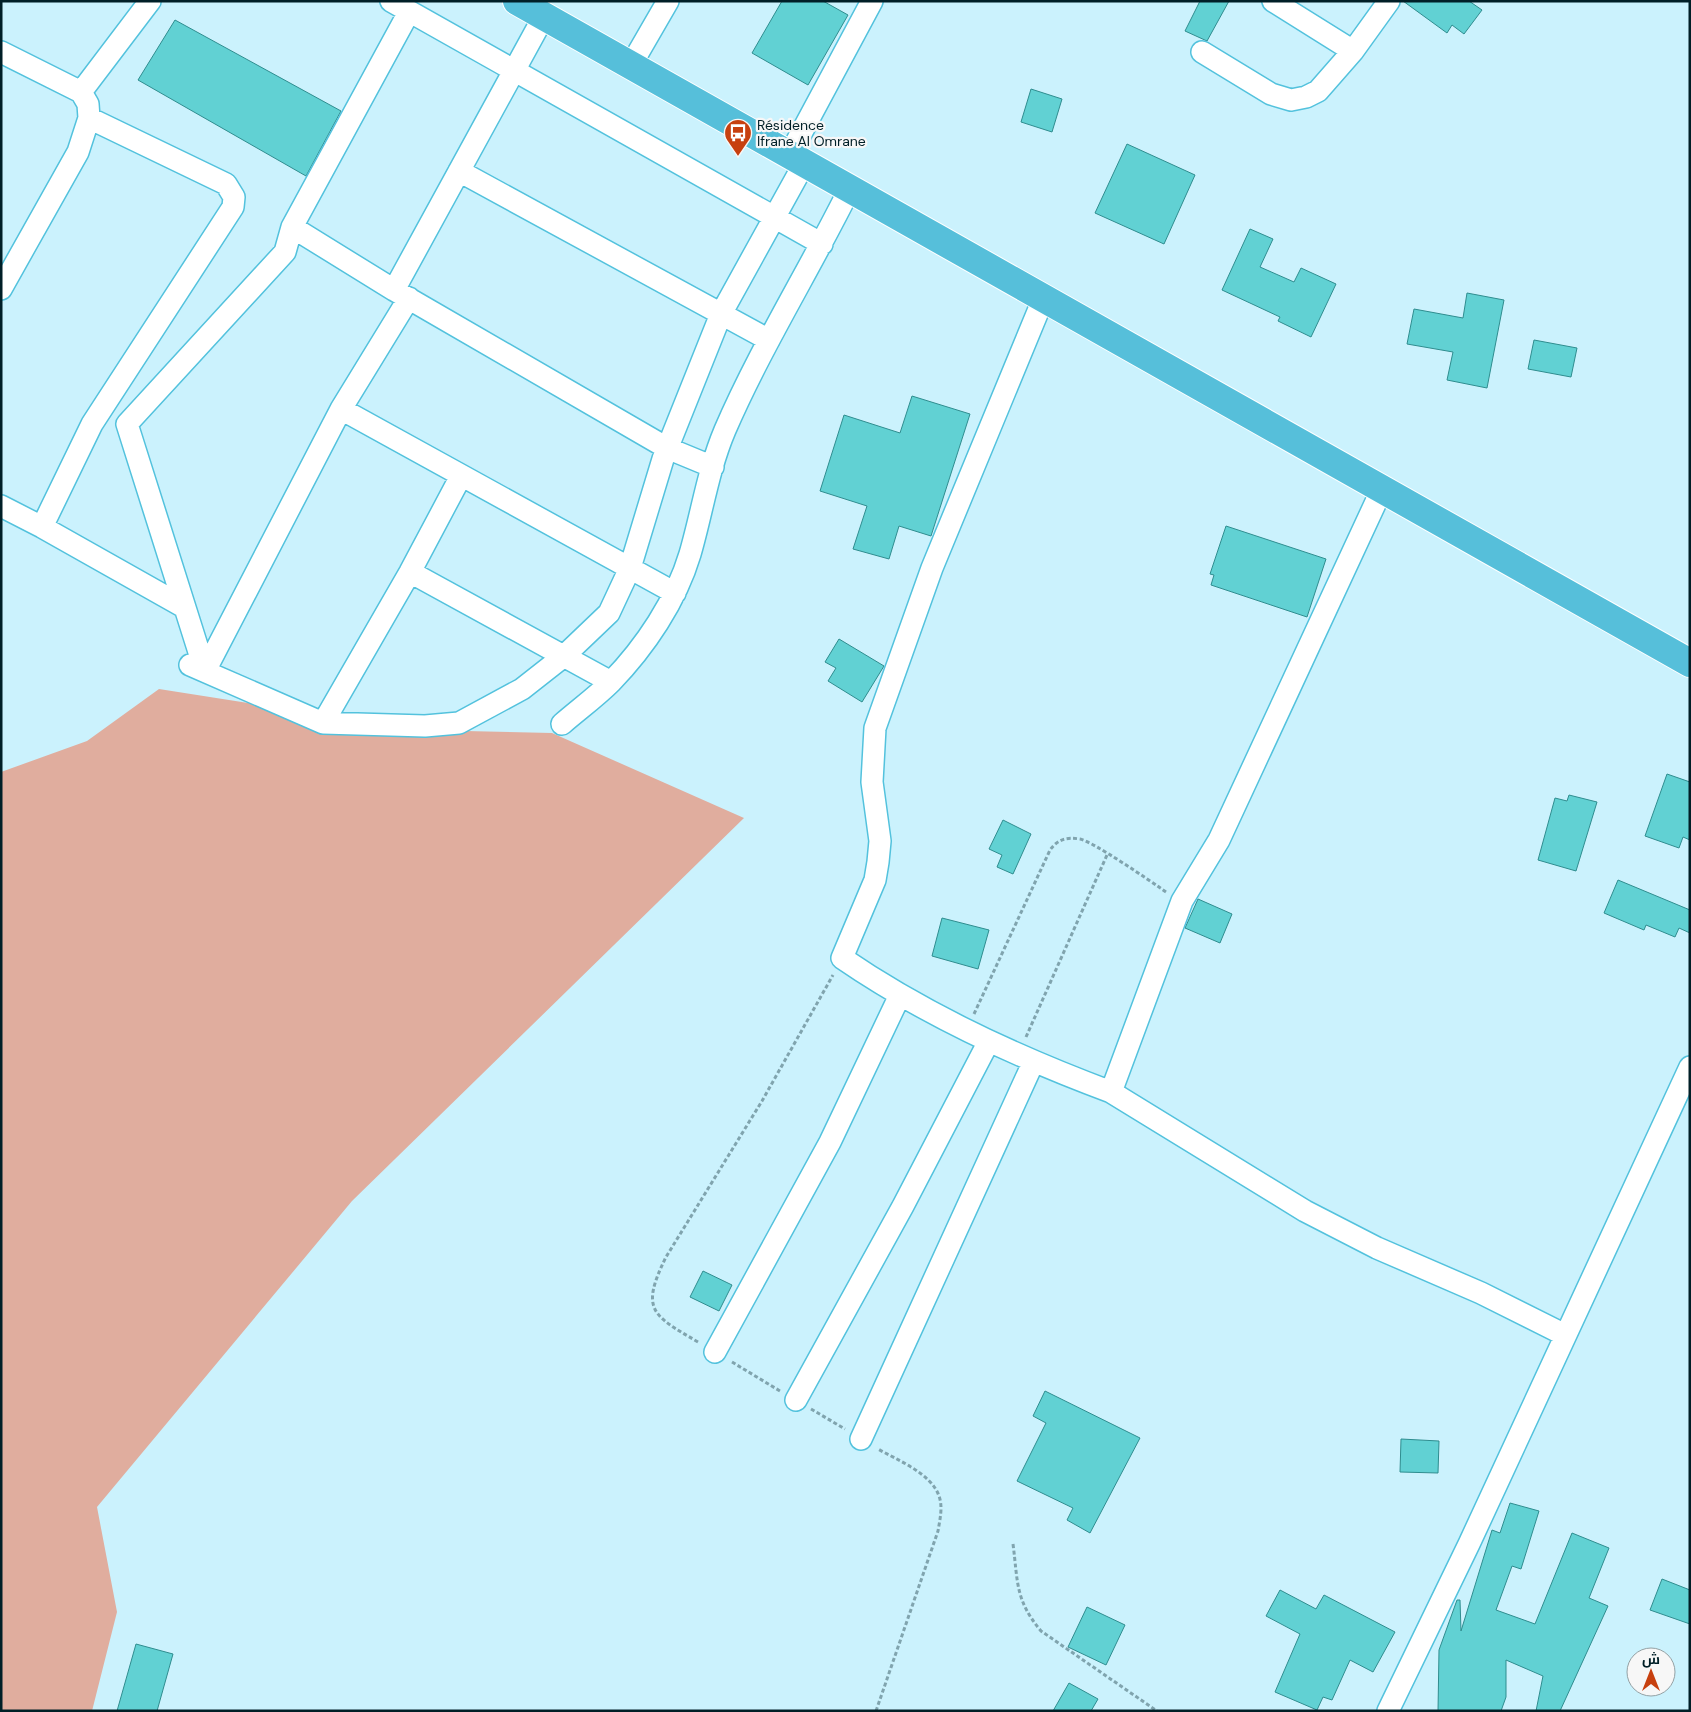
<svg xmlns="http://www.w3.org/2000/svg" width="1691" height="1712" font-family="'DM Sans',Cairo,sans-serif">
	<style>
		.green { fill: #e0ad9e }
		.building { fill: #61d1d3; stroke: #2f8d8f }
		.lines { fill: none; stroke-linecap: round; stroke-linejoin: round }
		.minor-casing { stroke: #53c2dd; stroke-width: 24 }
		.highway-casing { stroke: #fff; stroke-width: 30 }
		.path { stroke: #80a4ae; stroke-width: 3; stroke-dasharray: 4 2.5; stroke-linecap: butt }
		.minor { stroke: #fff; stroke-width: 21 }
		.highway { stroke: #56bfda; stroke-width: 28 }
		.labels { text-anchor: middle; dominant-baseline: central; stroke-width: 4.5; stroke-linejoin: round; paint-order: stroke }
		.poi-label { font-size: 14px; fill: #001f27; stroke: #f7f7f7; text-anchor: start }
	</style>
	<rect width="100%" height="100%" fill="#cbf2fd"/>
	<path class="green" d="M159,689l261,41 132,3 192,85 -392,383 -255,306 20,105 -25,99h-91v-939l86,-31z"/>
	<path class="building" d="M782,1h41l25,14 -40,70 -56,-32z
		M1200,1h29l-22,40 -22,-10z
		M1403,1h66l13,9 -18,24 -12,-9 -5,8z
		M175,20l166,91 -35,65 -168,-96z
		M1031,89l31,10 -10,33 -31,-10z
		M1127,144l68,31 -31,69 -69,-31z
		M1250,229l23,10 -13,28 34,15 7,-14 35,16 -25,53 -33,-16 2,-4 -58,-27z
		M1467,293l37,7 -17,88 -40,-8 6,-28 -46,-8 7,-35 49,9z
		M1534,340l43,8 -6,29 -43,-8z
		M912,396l58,18 -39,122 -32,-10 -10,33 -36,-10 14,-43 -47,-15 24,-76 56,18z
		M1226,526l100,33 -19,58 -96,-32 3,-10 -4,-1z
		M839,639l45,27 -22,36 -34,-21 8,-13 -11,-6z
		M1667,774l23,8v58l-7,-3 -4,11 -34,-12z
		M1569,795l28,7 -21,69 -38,-11 17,-62 12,3z
		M1003,820l28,14 -18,40 -16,-7 5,-12 -13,-6z
		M1618,880l72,30v23l-11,-5 -4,9 -29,-12 -2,5 -40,-17z
		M1198,899l34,15 -12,29 -35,-15z
		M942,918l47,12 -11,39 -46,-13z
		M703,1271l29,14 -13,26 -29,-14z
		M1045,1391l95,47 -50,95 -23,-13 6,-12 -56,-27 29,-58 -13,-7z
		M1401,1439l38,2 -1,32 -38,-1z
		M1510,1503l29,8 -18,58 -9,-3 -16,44 39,14 37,-91 37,15 -20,50 19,8 -48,105h-24l7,-35 -37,-16v37l-5,14h-63l1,-61 18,-50h3l1,31 31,-101 8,3z
		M1662,1579l28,11v34l-40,-14z
		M1280,1590l36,19 8,-14 71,37 -22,40 -23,-12 -18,40 -9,-3 -6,13 -42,-18 25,-58 -34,-18z
		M1087,1607l38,18 -19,40 -38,-18z
		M136,1644l37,10 -16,57h-40z
		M1069,1683l29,16 -7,12h-38z"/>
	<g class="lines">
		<defs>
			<path id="minor" d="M391,1l431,243
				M1273,1l80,50
				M1,52l80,40 7,12 1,14 -11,34 -77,137
				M1202,52l69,42 20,6 15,-3 12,-6 35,-40 36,-50
				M631,65l37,-64
				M81,92l69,-91
				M790,154l82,-153
				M459,171l310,169
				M292,227l102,63 273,158 46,19
				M394,290l150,-274
				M1044,297l-112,271 -57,160 -3,54 8,59 -2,21 -3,18 -33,78c83,57 175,99 269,134
				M341,409l334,184
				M1382,489l-163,351 -37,61 -71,191 194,119 72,37 104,45 84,42
				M1,506l41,21 142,80
				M42,527l50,-103 141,-217 1,-10 -8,-13 -137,-66
				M410,572l201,110
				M190,665l133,58 102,3 34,-3 63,-34 42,-33 45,-43 21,-45 33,-109 58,-145 84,-152
				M205,671l-78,-247 158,-172 7,-25 117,-215
				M205,671l136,-262 68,-111
				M323,723l87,-151 51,-96
				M562,724c16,-14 34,-27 49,-42 34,-35 65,-81 79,-128 12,-41 18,-84 35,-124 36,-83 85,-161 125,-242
				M715,1352l115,-210 70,-147
				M796,1400l107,-194 86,-165
				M861,1439l172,-376
				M1388,1711l81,-167 221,-477"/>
			<path id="highway" d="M517,1l1173,662"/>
		</defs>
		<use href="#minor" class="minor-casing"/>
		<use href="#highway" class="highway-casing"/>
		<path class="path" d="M974,1014l76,-164c8,-11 16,-13 30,-11 12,2 72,43 86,53
			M1026,1037l81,-182
			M698,1342c-46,-27 -58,-32 -32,-85l96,-156 71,-126
			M732,1362l48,29
			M811,1409l34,20
			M1013,1544c5,38 2,56 28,87l116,80
			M876,1711l62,-180c2,-12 5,-24 1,-35 -8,-23 -42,-36 -61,-47"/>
		<use href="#minor" class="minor"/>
		<use href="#highway" class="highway"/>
	</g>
	<defs>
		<symbol id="bus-pin" viewBox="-11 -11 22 30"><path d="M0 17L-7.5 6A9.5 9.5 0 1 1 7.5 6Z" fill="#c7400f" stroke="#f7f7f7"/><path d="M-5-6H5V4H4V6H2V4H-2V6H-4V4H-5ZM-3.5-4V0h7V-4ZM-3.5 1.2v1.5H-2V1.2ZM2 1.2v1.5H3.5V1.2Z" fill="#fff"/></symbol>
	</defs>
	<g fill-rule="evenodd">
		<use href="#bus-pin" x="722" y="117" width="32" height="43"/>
	</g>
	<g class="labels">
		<g class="poi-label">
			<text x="757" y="125">Résidence<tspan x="757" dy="16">Ifrane Al Omrane</tspan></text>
		</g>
	</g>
	<rect width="1691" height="1712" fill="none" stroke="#001f27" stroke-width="5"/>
	<g transform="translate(1651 1672)"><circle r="24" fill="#f7f7f7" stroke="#94a1a4"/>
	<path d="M0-4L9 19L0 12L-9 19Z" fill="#c7400f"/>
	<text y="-8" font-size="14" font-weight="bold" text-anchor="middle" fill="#001f27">ش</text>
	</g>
</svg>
